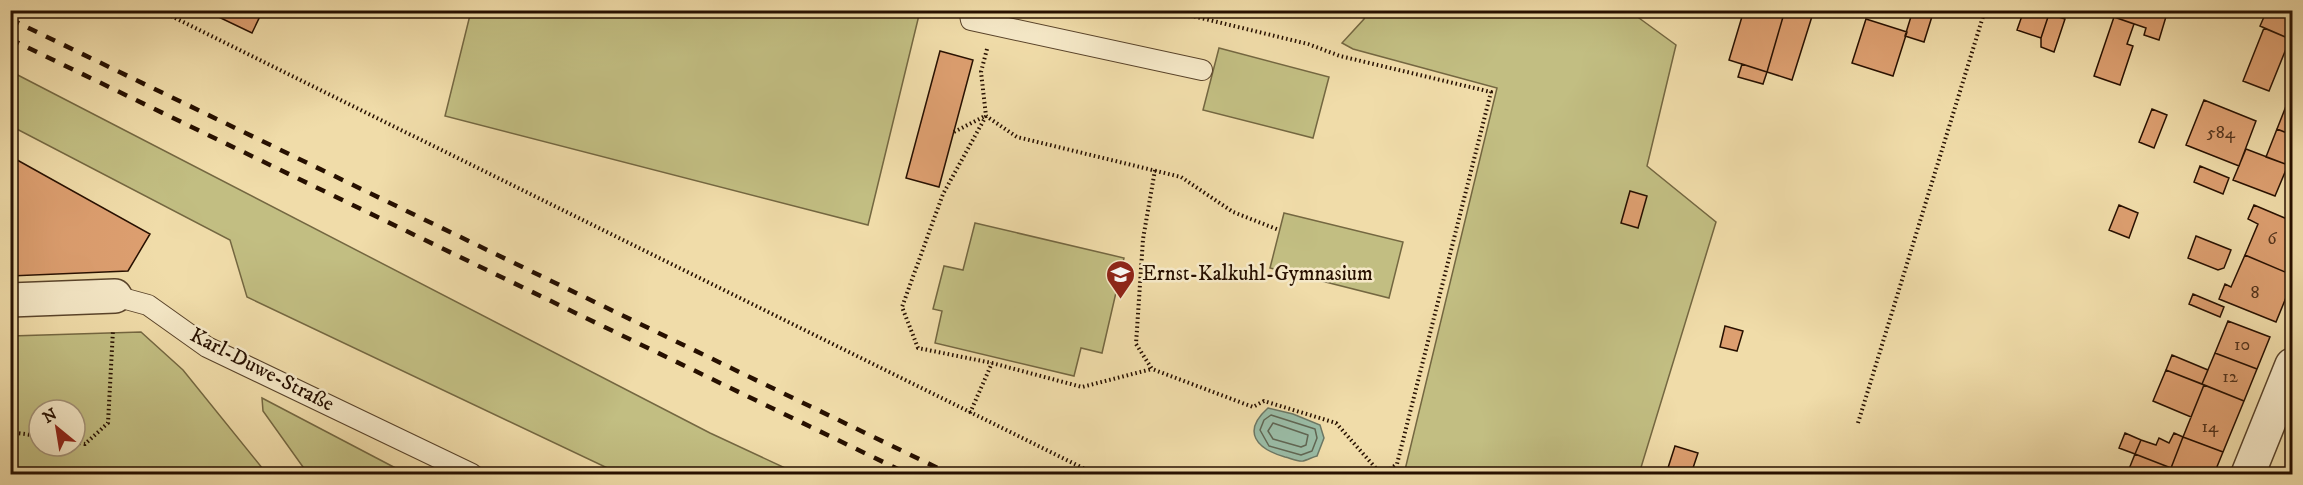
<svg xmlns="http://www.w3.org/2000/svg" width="2303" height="485" font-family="'IM FELL DW Pica',serif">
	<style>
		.green { fill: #c2be82; stroke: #746741; stroke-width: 1.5; fill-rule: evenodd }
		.water { fill: #9abca6; stroke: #6c7764; stroke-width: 1.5 }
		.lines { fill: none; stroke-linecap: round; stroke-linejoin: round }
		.shore { stroke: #606653; stroke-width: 1.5 }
		.building { fill: #dd9f70; stroke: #271000; stroke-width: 1.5 }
		.service-casing { stroke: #59432a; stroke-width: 22 }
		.minor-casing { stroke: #59432a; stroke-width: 36 }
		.path { stroke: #271000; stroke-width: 4; stroke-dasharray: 1.5 3; stroke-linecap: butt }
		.service { stroke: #f5e8c7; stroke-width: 20 }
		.minor { stroke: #f5e8c7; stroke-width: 33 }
		.rail { stroke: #271000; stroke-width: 4.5; stroke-dasharray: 10 10; stroke-linecap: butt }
		.labels { text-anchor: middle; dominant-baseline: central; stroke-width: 5; stroke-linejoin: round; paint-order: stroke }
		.number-label { font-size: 18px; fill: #54341c }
		.poi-label { font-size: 21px; fill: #271000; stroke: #f5e8c7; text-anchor: start }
		.street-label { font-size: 21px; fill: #271000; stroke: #f5e8c7 }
	</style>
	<rect width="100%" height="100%" fill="#f0dca9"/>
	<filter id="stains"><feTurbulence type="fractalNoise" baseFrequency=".00333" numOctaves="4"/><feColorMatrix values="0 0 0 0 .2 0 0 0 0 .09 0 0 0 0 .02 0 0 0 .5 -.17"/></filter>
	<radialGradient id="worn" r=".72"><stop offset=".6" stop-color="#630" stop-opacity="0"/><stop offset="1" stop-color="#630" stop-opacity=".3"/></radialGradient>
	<path class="green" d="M1628,10l48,35 -29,121 69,56 -77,252h-235l93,-386 -144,-39 -11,-6 22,-24 3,-8z
		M471,11h449l-52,214 -423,-109z
		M1219,48l110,29 -16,61 -110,-28z
		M10,71l700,362 88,41h-178l-373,-177 -17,-57 -219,-114z
		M1284,213l119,29 -14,56 -119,-30z
		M975,223l149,35 -22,95 -21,-5 -7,28 -139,-33 7,-32 -9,-2 11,-43 19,4z
		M141,332l42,38 84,104h-256v-138zM39,410h36v36h-36z
		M262,398l145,76h-99l-45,-63z"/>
	<path class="water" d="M1268,408l25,6 27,11 4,13 -7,18c-4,1 -10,4 -14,5 -5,1 -13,-3 -18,-4 -28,-8 -44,-25 -17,-49z"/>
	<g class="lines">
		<path class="shore" d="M1271,415l44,14 2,9 -5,13 -11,4 -32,-9 -9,-16 4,-10z
			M1273,423l35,12 -2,10 -5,2 -28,-8 -5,-8z"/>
	</g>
	<path class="building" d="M204,10h59l-11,23z
		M1297,10h31l-3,7z
		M1744,10h41l-18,62 -38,-12z
		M1785,10h29l-22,70 -25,-8z
		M1913,10h21l-10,32 -19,-6z
		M2024,10l26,1 -9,27 -24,-8z
		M2116,10h52l-9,30 -15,-5 2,-7 -32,-11z
		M2267,10h25l-2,29 -30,-13z
		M2049,14l16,5 -11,33 -13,-5v-9z
		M2114,17l20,7 -7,20 6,2 -13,39 -26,-9z
		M1866,19l41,13 -14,44 -41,-13z
		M2264,28l26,11 -21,52 -26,-10z
		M940,51l33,9 -34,127 -33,-9z
		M1742,64l25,8 -4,12 -25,-7z
		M2292,91v44l-15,-6z
		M2204,100l52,21 -17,45 -53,-21z
		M2152,109l15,6 -13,33 -15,-6z
		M2277,129l15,6v18l-4,12 -22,-8z
		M2246,149l42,16 -13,31 -42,-16z
		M10,156l140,78 -22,37 -118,5z
		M2200,166l29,12 -6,16 -29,-12z
		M1630,191l17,5 -9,32 -17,-5z
		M2119,205l19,8 -9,25 -20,-8z
		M2254,205l38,16v54l-47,-20 13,-31 -10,-5z
		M2196,236l35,14 -7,18 -6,2 -30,-12z
		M2245,255l47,20v8l-16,39 -57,-23 6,-15 6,3z
		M2193,294l31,13 -4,10 -31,-13z
		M2228,321l42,16 -13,32 -42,-16z
		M1725,326l18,5 -6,20 -17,-4z
		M2215,353l42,16 -13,32 -42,-17z
		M2172,355l36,15 -6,14 -36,-14z
		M2166,370l38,15 -13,32 -38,-16z
		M2204,385l40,16 -21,51 -40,-15z
		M2125,433l16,7 -6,14 -16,-6z
		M2174,433l9,4 -12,31 -36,-14 6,-14 15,5 3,-7 10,5z
		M2183,437l40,15 -9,22h-27l-16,-6z
		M1675,446l23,7 -7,21h-34l1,-2 8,2z
		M2135,454l36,14 -2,6h-26l-14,-5z
		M2171,468l16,6h-18z"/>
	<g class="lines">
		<defs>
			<path id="service" d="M969,10l2,10 231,50
				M115,296l33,9 59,42 265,127"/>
			<path id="minor" d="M10,300l105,-4
				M2248,474l44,-109"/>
		</defs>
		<use href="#service" class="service-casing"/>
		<use href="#minor" class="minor-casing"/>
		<path class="path" d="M159,10l936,464
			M1168,10l140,34 32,12 151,36 -94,372 -14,10
			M987,49l-6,23 5,44 31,21 164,40 52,35 46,18
			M986,116l-43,78 -41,113 16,41 74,15 90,24 70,-18
			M954,132l31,-16
			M1155,170l-12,69 -7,105 16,25 101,38 11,-6 72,22 45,51
			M970,413l22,-50
			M1858,423l127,-413
			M10,432l29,4
			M75,442l10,2 23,-21 5,-93"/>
		<use href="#service" class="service"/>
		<use href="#minor" class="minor"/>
		<path class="rail" d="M10,19l940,455
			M10,39l898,435"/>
	</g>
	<defs>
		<symbol id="school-pin" viewBox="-11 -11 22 30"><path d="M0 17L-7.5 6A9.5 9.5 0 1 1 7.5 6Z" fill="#8f2418" stroke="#f5e8c7"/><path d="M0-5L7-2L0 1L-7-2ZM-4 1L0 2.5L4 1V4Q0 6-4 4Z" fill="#fff"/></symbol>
	</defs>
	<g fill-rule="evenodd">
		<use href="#school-pin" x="1104" y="258" width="33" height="45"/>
	</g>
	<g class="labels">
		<g class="number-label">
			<text x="2221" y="133">584</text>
			<text x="2272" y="239">6</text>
			<text x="2255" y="293">8</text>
			<text x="2242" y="345">10</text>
			<text x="2230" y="377">12</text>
			<text x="2210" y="427">14</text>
		</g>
		<g class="poi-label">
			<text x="1142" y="274">Ernst-Kalkuhl-Gymnasium</text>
		</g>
		<g class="street-label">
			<text transform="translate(262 370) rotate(27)">Karl-Duwe-Straße</text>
		</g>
	</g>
	<rect width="2303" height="485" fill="none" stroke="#f0dca9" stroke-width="36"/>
	<rect x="12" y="12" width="2279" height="461" fill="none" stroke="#271000" stroke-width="3"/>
	<rect x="18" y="18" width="2267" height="449" fill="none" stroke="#271000" stroke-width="1.5"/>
	<g transform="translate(57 428) rotate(330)"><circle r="28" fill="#f5e8c7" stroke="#a39277" stroke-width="1.5"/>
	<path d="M0-4.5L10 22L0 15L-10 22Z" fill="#8f2418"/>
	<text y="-9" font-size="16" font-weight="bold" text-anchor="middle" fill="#271000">N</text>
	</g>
	<rect width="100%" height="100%" filter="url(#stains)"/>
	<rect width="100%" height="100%" fill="url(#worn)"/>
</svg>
